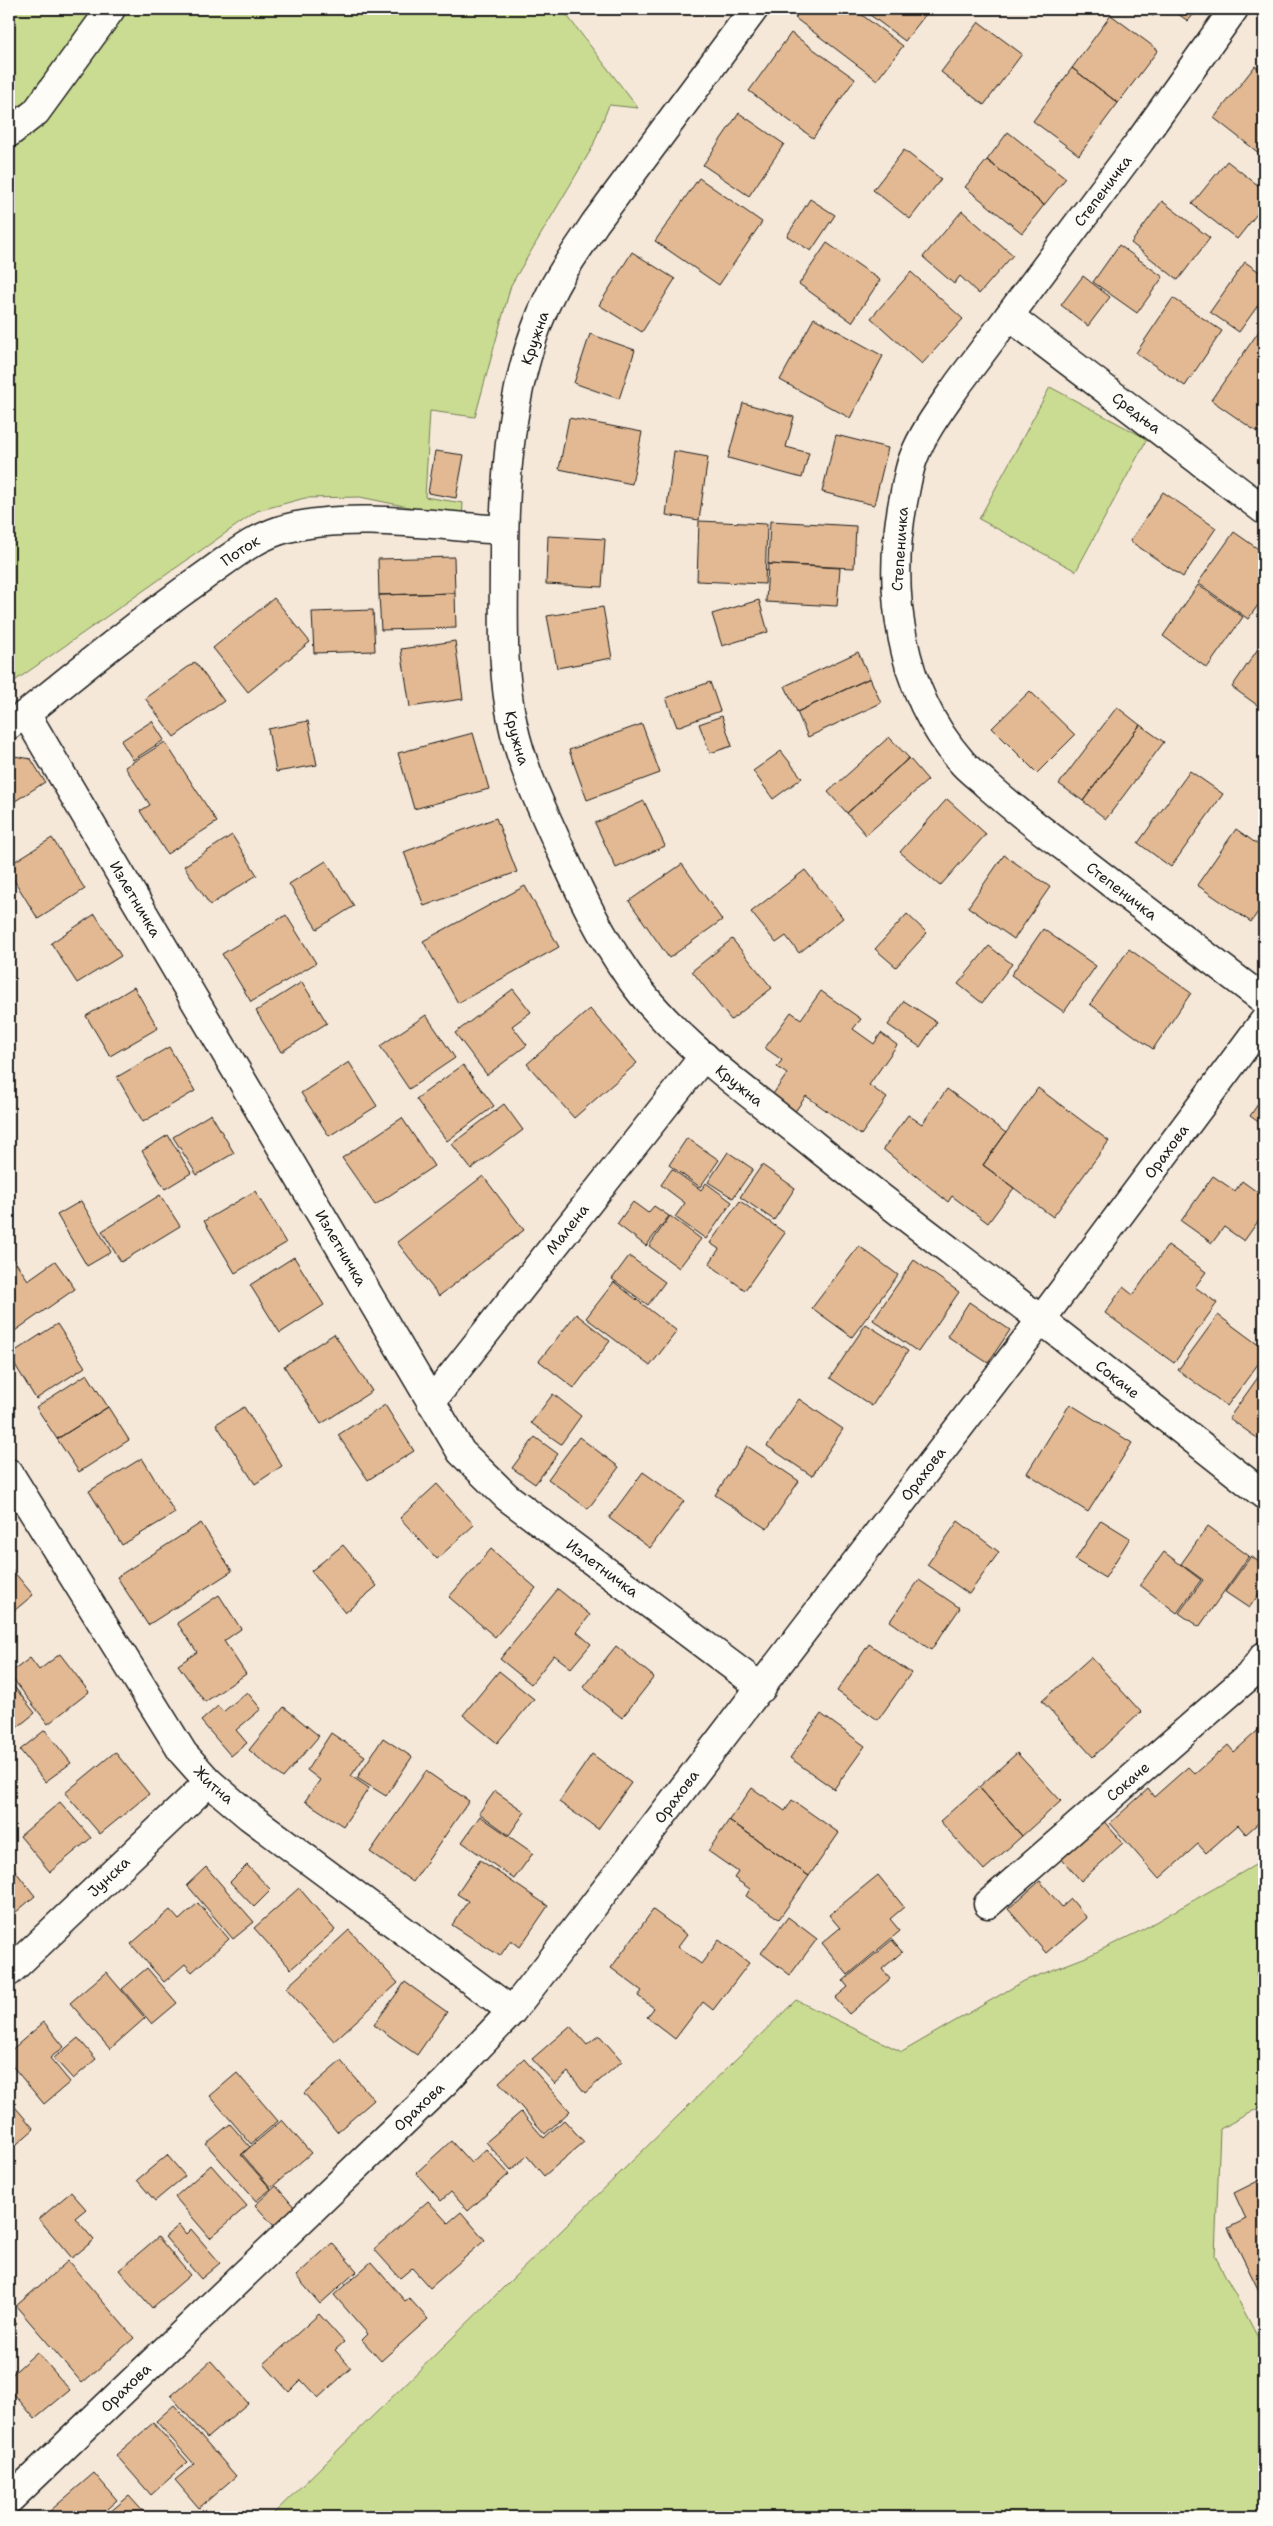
<svg xmlns="http://www.w3.org/2000/svg" width="1273" height="2526" font-family="'Shantell Sans',sans-serif">
	<style>
		.green { fill: #cadc91; stroke: #737c56 }
		.building { fill: #e2b992; stroke: #1c1c1c }
		.lines { fill: none; stroke-linecap: round; stroke-linejoin: round }
		.minor-casing { stroke: #1c1c1c; stroke-width: 31 }
		.minor { stroke: #fdfcf7; stroke-width: 28 }
		.labels { text-anchor: middle; dominant-baseline: central; stroke-width: 5; stroke-linejoin: round; paint-order: stroke }
		.street-label { font-size: 15px; fill: #1c1c1c; stroke: #fdfcf7 }
	</style>
	<rect width="100%" height="100%" fill="#f5e8d9"/>
	<filter id="ink" filterUnits="userSpaceOnUse"><feTurbulence type="fractalNoise" baseFrequency=".02" numOctaves="2"/><feDisplacementMap in="SourceGraphic" scale="10" xChannelSelector="R" yChannelSelector="G"/><feConvolveMatrix kernelMatrix="1 2 1 2 8 2 1 2 1" color-interpolation-filters="sRGB"/></filter>
	<g filter="url(#ink)">
		<path class="green" d="M9,9h553l76,99 -29,-3 -17,43 -81,137 -36,132 -45,-6 -5,86 38,6 -1,15 -102,-21 -55,1 -48,13 -248,174z
			M1050,387l97,52 -71,132 -97,-52z
			M1264,1860v245l-44,24 -5,127 49,93v168h-994l526,-517 106,52 122,-71 62,-24 52,-25z"/>
		<path class="building" d="M802,9h52l49,37 -26,34 -82,-62z
			M862,9h68l-25,32z
			M1143,9h16l-6,7z
			M1171,9h27l-10,12z
			M1111,15l47,35 -40,53 -46,-35z
			M979,22l43,32 -38,51 -43,-33z
			M791,33l64,46 -42,59 -64,-47z
			M1255,66l9,7v84l-50,-39z
			M1072,68l46,35 -39,52 -46,-34z
			M739,113l45,31 -35,52 -46,-31z
			M1008,132l58,46 -22,27 -57,-45z
			M904,150l37,29 -31,40 -37,-29z
			M987,160l57,45 -22,28 -57,-46z
			M1227,161l37,29v15l-27,34 -45,-35z
			M699,178l63,44 -43,63 -64,-44z
			M810,199l25,16 -24,36 -24,-15z
			M1162,201l48,37 -32,42 -47,-37z
			M962,211l51,44 -34,39 -19,-18 -6,8 -31,-27z
			M827,243l53,37 -28,42 -53,-38z
			M1119,245l44,32 -26,36 -44,-31z
			M632,252l43,27 -33,53 -43,-27z
			M1245,262l19,13v22l-25,35 -29,-20z
			M911,272l52,47 -41,45 -51,-46z
			M1083,276l27,21 -22,29 -27,-21z
			M1173,298l49,33 -37,55 -49,-33z
			M814,318l69,38 -33,62 -70,-38z
			M1264,324v98l-7,10 -46,-32z
			M590,334l45,16 -16,49 -45,-16z
			M743,403l51,14 -8,30 23,6 -7,25 -74,-20z
			M569,418l73,14 -10,52 -73,-15z
			M836,435l52,13 -14,57 -52,-13z
			M435,451l29,4 -8,43 -28,-5z
			M674,451l34,6 -9,63 -33,-5z
			M1163,492l53,36 -33,49 -53,-36z
			M699,521l68,3 -2,60 -68,-3z
			M770,521l86,5 -2,42 -86,-4z
			M1234,532l30,21v44l-16,22 -50,-36z
			M548,536l57,3 -3,48 -56,-3z
			M454,557l1,36 -76,2 -1,-36z
			M768,564l72,4 -3,38 -71,-4z
			M1198,585l45,32 -36,51 -44,-32z
			M455,593l1,35 -75,2 -2,-35z
			M274,598l36,44 -62,50 -35,-44z
			M759,600l9,32 -46,14 -10,-32z
			M603,607l9,51 -55,10 -10,-52z
			M373,610l2,41 -61,2 -2,-41z
			M1264,640v70l-32,-23z
			M455,641l8,58 -53,8 -9,-58z
			M858,652l12,26 -73,34 -12,-26z
			M195,662l29,39 -50,36 -29,-39z
			M870,678l11,25 -73,34 -11,-25z
			M710,682l10,29 -43,16 -11,-29z
			M1030,691l45,44 -38,38 -45,-45z
			M1117,707l23,18 -57,76 -24,-17z
			M722,716l10,30 -22,7 -11,-29z
			M152,721l12,19 -31,20 -12,-19z
			M308,721l9,44 -41,7 -8,-43z
			M642,724l18,49 -73,27 -18,-50z
			M1140,725l24,17 -58,77 -23,-18z
			M473,733l16,56 -75,20 -16,-56z
			M889,737l20,21 -62,55 -19,-21z
			M165,742l52,80 -50,32 -27,-43 10,-6 -25,-38z
			M781,751l21,27 -29,21 -20,-28z
			M9,755l22,4 14,23 -36,23z
			M909,758l19,22 -62,55 -19,-22z
			M1190,771l33,23 -52,73 -33,-24z
			M947,799l39,35 -46,52 -40,-34z
			M644,801l21,45 -49,22 -21,-45z
			M496,818l21,54 -93,34 -20,-54z
			M1236,829l28,20v54l-13,19 -54,-37z
			M232,835l25,40 -47,30 -26,-39z
			M52,838l33,51 -47,30 -29,-47v-7z
			M1004,855l46,32 -36,52 -46,-32z
			M326,861l28,45 -37,23 -28,-45z
			M682,864l40,56 -53,38 -40,-57z
			M805,870l38,48 -44,35 -13,-17 -10,7 -25,-31z
			M525,886l34,61 -101,56 -35,-62z
			M95,914l26,42 -44,27 -26,-40z
			M907,914l20,19 -31,34 -21,-18z
			M286,915l30,48 -65,39 -29,-48z
			M1043,929l53,37 -32,46 -53,-37z
			M732,939l40,49 -41,32 -39,-49z
			M989,946l23,18 -30,39 -24,-19z
			M1129,949l62,44 -38,56 -63,-45z
			M302,982l25,41 -46,29 -25,-41z
			M134,987l24,41 -48,28 -24,-40z
			M513,989l18,23 -19,14 15,19 -40,30 -32,-42z
			M821,991l40,28 -8,10 21,15 7,-11 16,12 -28,40 18,13 -26,37 -55,-39 -12,17 -23,-16 16,-23 -10,-7 5,-7 -17,-12 26,-36 10,7z
			M904,1001l33,21 -17,25 -32,-22z
			M590,1009l47,54 -63,55 -47,-54z
			M426,1015l29,43 -46,31 -29,-43z
			M169,1047l26,44 -52,31 -26,-45z
			M349,1062l28,44 -48,30 -28,-43z
			M463,1065l31,41 -47,35 -31,-42z
			M1038,1088l71,53 -56,76 -70,-52z
			M947,1089l59,44 -23,32 31,23 -26,35 -36,-27 -4,6 -65,-53 25,-34 14,9z
			M1264,1095v31l-14,-10z
			M504,1104l19,26 -52,39 -19,-25z
			M211,1114l23,39 -37,22 -24,-38z
			M402,1118l32,48 -59,39 -33,-47z
			M168,1135l23,38 -26,16 -23,-38z
			M687,1138l32,22 -19,27 -31,-22z
			M728,1152l25,17 -20,29 -25,-16z
			M762,1165l33,23 -21,32 -34,-23z
			M672,1169l29,21 5,-7 26,19 -26,37 -31,-22 10,-14 -24,-18z
			M483,1176l41,54 -85,66 -42,-54z
			M1213,1176l22,15 7,-10 22,16v16l-20,28 -20,-14 -12,16 -31,-22z
			M255,1191l31,52 -51,30 -31,-52z
			M160,1195l20,31 -59,36 -19,-31z
			M81,1201l30,51 -24,14 -30,-51z
			M740,1201l45,32 -40,57 -36,-26 10,-15 -9,-6z
			M633,1202l15,11 6,-7 15,10 -23,30 -29,-22z
			M670,1216l31,23 -22,29 -30,-22z
			M1168,1245l38,27 -11,15 22,16 -43,60 -69,-50 18,-26 10,8z
			M859,1246l39,29 -46,62 -40,-29z
			M629,1256l36,26 -17,23 -36,-26z
			M12,1257l16,23 27,-19 20,28 -66,46v-76z
			M294,1257l30,48 -44,28 -30,-48z
			M914,1260l45,32 -41,60 -45,-32z
			M614,1282l63,49 -27,35 -64,-48z
			M969,1302l41,28 -22,33 -41,-27z
			M576,1314l34,27 -36,47 -35,-27z
			M1218,1315l46,34v7l-37,50 -49,-36z
			M57,1324l28,43 -49,32 -27,-44z
			M866,1324l42,27 -36,55 -42,-28z
			M334,1334l38,57 -51,33 -37,-58z
			M1264,1369v74l-35,-25z
			M87,1374l21,33 -51,32 -21,-32z
			M553,1394l28,22 -20,28 -30,-21z
			M799,1399l44,30 -31,47 -45,-30z
			M1070,1404l62,39 -44,69 -61,-39z
			M385,1405l29,46 -46,29 -30,-45z
			M108,1407l21,33 -50,32 -22,-33z
			M244,1407l38,59 -27,18 -39,-60z
			M535,1437l23,17 -23,30 -23,-16z
			M579,1437l40,30 -31,42 -40,-30z
			M747,1446l52,35 -32,48 -52,-34z
			M142,1458l33,55 -53,32 -33,-54z
			M643,1472l41,29 -34,47 -41,-30z
			M437,1484l37,41 -37,34 -37,-41z
			M1101,1520l29,18 -25,40 -30,-18z
			M958,1521l41,31 -30,42 -42,-29z
			M201,1523l31,48 -84,54 -31,-48z
			M1208,1526l41,30 -50,71 -20,-14 24,-33 -22,-16z
			M343,1545l34,41 -32,27 -34,-42z
			M491,1549l45,39 -41,49 -46,-40z
			M1164,1552l37,28 -24,33 -37,-28z
			M1251,1556l13,10v21l-15,21 -24,-16z
			M9,1566l24,29 -24,20z
			M919,1580l41,28 -29,42 -41,-29z
			M558,1589l32,26 -13,17 14,12 -20,24 -17,-13 -23,29 -31,-25z
			M219,1595l22,34 -17,12 22,33 -41,28 -27,-37 19,-13 -20,-29z
			M869,1644l42,29 -33,47 -41,-29z
			M616,1646l38,31 -32,41 -39,-31z
			M60,1654l29,38 -41,32 -39,-50 21,-16 9,12z
			M1091,1657l50,55 -48,45 -51,-56z
			M499,1671l35,28 -37,44 -34,-28z
			M9,1680l26,33 -26,21z
			M247,1692l14,17 -25,21 11,13 -16,13 -30,-35 17,-15 5,6z
			M284,1707l35,29 -36,42 -34,-28z
			M821,1714l44,32 -31,43 -44,-31z
			M1264,1725v93l-18,16 -8,-9 -32,28 -8,-9 -39,35 -49,-56 38,-34 6,8 34,-30 7,7 33,-29 6,7z
			M45,1730l26,33 -26,19 -25,-32z
			M331,1733l34,23 -14,20 18,12 -26,38 -38,-25 15,-21 -13,-10z
			M383,1738l29,19 -26,39 -29,-18z
			M115,1752l34,42 -49,40 -35,-41z
			M1017,1753l44,48 -39,35 -43,-49z
			M592,1754l39,29 -33,46 -39,-27z
			M426,1771l43,30 -56,81 -43,-30z
			M979,1787l43,49 -38,34 -44,-49z
			M752,1788l33,23 7,-11 47,33 -30,43 -80,-56z
			M495,1791l30,21 -16,23 -30,-22z
			M60,1802l31,36 -41,34 -30,-36z
			M480,1816l53,37 -19,26 -52,-37z
			M1100,1817l23,26 -42,38 -23,-26z
			M729,1820l80,56 -30,43 -33,-23 4,-7 -16,-11 4,-6 -30,-21z
			M480,1860l68,46 -28,41 -9,-7 -11,16 -48,-31 16,-24 -11,-7z
			M9,1863l26,33 -26,22z
			M247,1865l24,25 -17,17 -24,-25z
			M206,1867l48,55 -21,17 -46,-54z
			M878,1875l26,32 -14,12 10,12 -52,44 -26,-32 18,-15 -11,-13z
			M1040,1881l22,26 9,-8 16,19 -41,35 -38,-44z
			M299,1888l36,42 -44,39 -37,-41z
			M198,1903l31,36 -37,33 -7,-8 -21,18 -33,-38 39,-34 9,10z
			M653,1910l34,25 -9,12 23,17 18,-24 30,23 -36,47 -10,-8 -28,37 -28,-22 7,-9 -16,-12 4,-5 -31,-23z
			M788,1917l29,22 -27,36 -29,-22z
			M349,1930l49,53 -64,58 -48,-53z
			M892,1940l10,12 -20,17 8,10 -41,35 -14,-16 13,-11 -5,-6z
			M147,1968l30,35 -25,21 -30,-35z
			M1264,1969v21l-8,-16z
			M106,1972l39,46 -35,31 -40,-46z
			M405,1982l42,30 -30,43 -43,-30z
			M44,2022l20,25 -14,11 20,24 -26,22 -35,-42v-10z
			M570,2026l17,19 12,-10 23,26 -37,32 -17,-21 -13,12 -23,-25z
			M78,2038l18,21 -23,20 -19,-21z
			M524,2059l46,52 -25,23 -46,-52z
			M341,2061l33,39 -37,32 -33,-39z
			M237,2073l41,48 -27,23 -41,-48z
			M9,2100l25,29 -25,22z
			M521,2112l23,26 20,-18 20,22 -40,34 -17,-20 -16,14 -25,-28z
			M282,2120l29,33 -40,35 -29,-34z
			M230,2124l20,23 -9,8 30,34 -15,12 -50,-57z
			M451,2141l20,22 15,-14 23,25 -41,37 -17,-19 -10,9 -25,-28z
			M167,2155l18,21 -30,25 -18,-21z
			M211,2165l36,41 -37,32 -35,-41z
			M1264,2178v123l-36,-73 18,-9 -12,-26z
			M276,2186l19,22 -21,18 -19,-21z
			M71,2192l15,17 -11,9 19,22 -22,18 -33,-39z
			M428,2201l20,22 13,-11 24,28 -55,48 -18,-20 -12,10 -26,-29z
			M179,2225l7,9 5,-5 29,34 -19,16 -36,-42z
			M158,2237l32,38 -38,33 -33,-38z
			M332,2243l25,28 -37,33 -24,-28z
			M68,2261l66,77 -52,45 -66,-77z
			M371,2262l34,39 4,-3 19,21 -47,42 -19,-21 6,-6 -34,-39z
			M9,2314l8,9 -8,7z
			M319,2314l25,28 -9,8 16,18 -33,30 -17,-18 -12,12 -25,-28z
			M37,2352l33,38 -35,29 -26,-31v-11z
			M211,2361l37,42 -41,35 -36,-42z
			M174,2405l62,71 -37,32 -24,-28 19,-16 -38,-43z
			M153,2423l35,39 -37,33 -35,-40z
			M94,2473l23,27 -19,17h-55z
			M129,2496l19,21h-44z"/>
		<g class="lines">
			<defs>
				<g id="minor">
					<path id="s1" d="M754,9l-159,214c-14,22 -31,44 -43,68 -41,82 -48,181 -48,271 0,54 -3,110 9,163 9,42 28,82 46,121 20,45 41,89 69,129 46,67 124,119 186,170 74,60 151,116 226,174 75,58 150,118 224,176"/>
					<path id="s2" d="M1234,9l-94,132 -182,243c-16,23 -35,48 -45,75 -5,13 -7,29 -10,43 -17,89 -3,189 58,259 7,9 18,16 26,24 27,24 55,46 84,67 64,50 129,99 193,148"/>
					<path d="M9,133l27,-21 75,-103"/>
					<path id="s3" d="M1009,316l255,194"/>
					<path id="s4" d="M26,714l435,738 46,45 255,191"/>
					<path id="s5" d="M9,725l17,-11c58,-47 116,-94 177,-137 27,-19 52,-41 85,-49 65,-16 150,-2 216,2"/>
					<path id="s6" d="M431,1402l273,-346"/>
					<path id="s7" d="M9,1473l174,280 26,29 40,34 263,195"/>
					<path id="s8" d="M988,1904l261,-228 15,-20"/>
					<path id="s9" d="M9,1972l200,-190"/>
					<path id="s10" d="M9,2500l436,-418 67,-71 33,-42 496,-649 223,-299"/>
				</g>
			</defs>
			<use href="#minor" class="minor-casing"/>
			<use href="#minor" class="minor"/>
		</g>
	</g>
	<g class="labels">
		<g class="street-label">
			<text transform="translate(1103 191) rotate(-53)">Степеничка</text>
			<text transform="translate(535 338) rotate(-71)">Кружна</text>
			<text stroke="none"><textPath href="#s3" startOffset="160">Средња</textPath></text>
			<text transform="translate(900 549) rotate(-86)">Степеничка</text>
			<text stroke="none"><textPath href="#s5" startOffset="290">Поток</textPath></text>
			<text stroke="none"><textPath href="#s1" startOffset="802">Кружна</textPath></text>
			<text stroke="none"><textPath href="#s2" startOffset="1079">Степеничка</textPath></text>
			<text stroke="none"><textPath href="#s4" startOffset="215">Излетничка</textPath></text>
			<text stroke="none"><textPath href="#s1" startOffset="1222">Кружна</textPath></text>
			<text stroke="none"><textPath href="#s10" startOffset="1782">Орахова</textPath></text>
			<text stroke="none"><textPath href="#s6" startOffset="220">Малена</textPath></text>
			<text stroke="none"><textPath href="#s4" startOffset="620">Излетничка</textPath></text>
			<text stroke="none"><textPath href="#s1" startOffset="1701">Сокаче</textPath></text>
			<text stroke="none"><textPath href="#s10" startOffset="1378">Орахова</textPath></text>
			<text stroke="none"><textPath href="#s4" startOffset="1040">Излетничка</textPath></text>
			<text stroke="none"><textPath href="#s8" startOffset="186">Сокаче</textPath></text>
			<text stroke="none"><textPath href="#s7" startOffset="374">Житна</textPath></text>
			<text stroke="none"><textPath href="#s10" startOffset="972">Орахова</textPath></text>
			<text stroke="none"><textPath href="#s9" startOffset="138">Јунска</textPath></text>
			<text stroke="none"><textPath href="#s10" startOffset="568">Орахова</textPath></text>
			<text stroke="none"><textPath href="#s10" startOffset="162">Орахова</textPath></text>
		</g>
	</g>
	<rect width="1273" height="2526" fill="none" stroke="#fdfcf7" stroke-width="30"/>
	<rect x="15" y="15" width="1243" height="2496" fill="none" stroke="#1c1c1c" stroke-width="2" filter="url(#ink)"/>
</svg>
